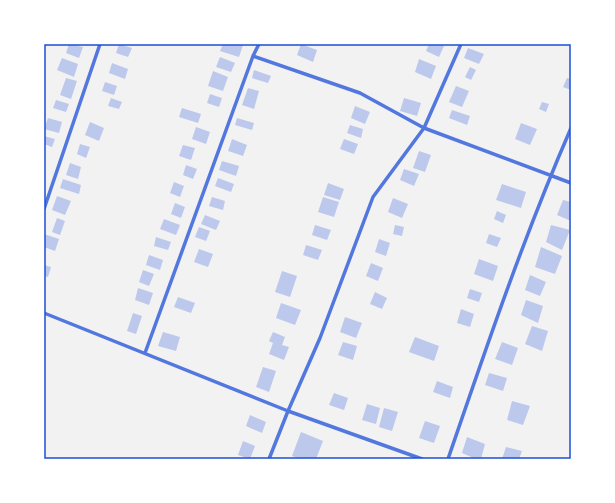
<svg xmlns="http://www.w3.org/2000/svg" width="615" height="503" font-family="'Exo 2',sans-serif">
	<style>
		.building { fill: #bdc9ec }
		.lines { fill: none; stroke-linecap: round; stroke-linejoin: round }
		.minor { stroke: #5277de; stroke-width: 3.5 }
		.neatline { fill: none; stroke: #1d4ed8; stroke-width: 1.5 }
	</style>
	<rect width="100%" height="100%" fill="#f2f2f2"/>
	<path class="building" d="M69,44l14,3 -4,11 -13,-5z
		M119,44l13,4 -4,9 -12,-4z
		M223,44h17l3,1 -4,12 -19,-6z
		M301,44l16,6 -4,12 -16,-7z
		M429,44h12l3,2 -5,11 -13,-6z
		M468,48l16,6 -5,10 -15,-6z
		M220,57l15,6 -4,9 -15,-5z
		M62,58l16,6 -4,13 -17,-7z
		M419,59l17,7 -5,13 -16,-7z
		M112,63l16,6 -3,10 -16,-6z
		M470,67l6,3 -5,10 -6,-3z
		M254,70l17,6 -3,7 -16,-5z
		M213,71l15,6 -5,14 -15,-5z
		M66,78l11,3 -6,18 -11,-4z
		M567,78l4,1v11l-8,-3z
		M105,82l12,4 -3,9 -12,-4z
		M456,86l13,5 -7,16 -13,-5z
		M248,88l11,3 -5,18 -12,-4z
		M210,94l12,4 -3,9 -12,-4z
		M111,98l11,4 -3,7 -11,-3z
		M404,98l17,5 -4,13 -17,-5z
		M56,100l13,4 -3,8 -13,-4z
		M542,102l7,2 -3,8 -7,-3z
		M355,106l15,6 -5,12 -14,-6z
		M182,108l19,6 -3,9 -19,-6z
		M452,110l18,6 -3,9 -18,-7z
		M48,118l14,4 -3,11 -15,-4z
		M237,118l17,5 -2,7 -17,-5z
		M90,122l14,6 -5,13 -14,-6z
		M521,123l16,6 -7,16 -15,-6z
		M350,125l13,4 -2,9 -14,-5z
		M196,127l14,5 -4,12 -14,-5z
		M44,136l11,3 -3,8 -8,-3z
		M232,139l15,6 -4,11 -15,-5z
		M344,139l14,5 -4,10 -14,-5z
		M80,144l10,3 -4,11 -9,-4z
		M183,145l12,3 -4,12 -12,-4z
		M419,151l12,4 -6,17 -12,-4z
		M222,161l17,5 -3,10 -17,-6z
		M70,163l11,4 -3,12 -12,-4z
		M186,165l11,4 -4,10 -10,-4z
		M404,169l15,5 -5,12 -14,-6z
		M218,178l16,6 -3,8 -16,-6z
		M63,179l18,6 -2,9 -19,-6z
		M174,182l10,4 -4,11 -10,-4z
		M328,183l16,6 -4,11 -16,-5z
		M502,184l24,8 -5,16 -25,-8z
		M57,196l14,5 -6,14 -13,-5z
		M212,197l13,4 -2,9 -14,-4z
		M323,197l16,5 -5,15 -16,-5z
		M393,198l15,6 -6,14 -14,-6z
		M563,200l8,2v19l-14,-6z
		M175,203l10,4 -4,11 -10,-4z
		M497,211l9,4 -3,8 -9,-4z
		M205,215l15,6 -4,9 -15,-6z
		M57,218l8,3 -5,14 -8,-3z
		M164,219l16,6 -4,10 -16,-6z
		M315,225l16,5 -4,10 -15,-5z
		M395,225l9,2 -2,9 -9,-2z
		M551,225l19,5 -8,20 -16,-8z
		M199,227l11,4 -4,10 -11,-4z
		M44,234l15,5 -4,12 -11,-4z
		M489,234l12,4 -4,9 -11,-4z
		M156,237l15,5 -3,8 -14,-4z
		M379,239l11,4 -4,13 -11,-4z
		M306,245l16,5 -4,10 -15,-5z
		M541,247l21,9 -7,18 -20,-7z
		M199,249l14,5 -5,13 -14,-5z
		M149,255l14,5 -3,10 -14,-5z
		M479,259l19,7 -5,15 -19,-7z
		M371,263l12,5 -5,13 -12,-5z
		M44,265l7,2 -3,10 -4,-1z
		M143,270l11,4 -5,12 -10,-4z
		M282,271l15,5 -7,21 -15,-5z
		M530,275l16,7 -6,14 -15,-6z
		M138,288l15,5 -4,12 -14,-5z
		M470,289l12,4 -3,9 -12,-4z
		M375,292l12,6 -5,11 -12,-5z
		M178,297l17,6 -4,10 -17,-6z
		M526,300l17,6 -5,17 -17,-8z
		M281,303l20,7 -6,15 -19,-7z
		M461,309l13,5 -4,13 -13,-4z
		M133,313l9,3 -6,18 -9,-3z
		M345,317l17,6 -6,15 -16,-6z
		M532,326l16,5 -6,20 -17,-7z
		M163,332l17,5 -4,14 -18,-5z
		M273,332l12,5 -3,8 7,2 -5,13 -15,-6 4,-11 -4,-2z
		M415,337l24,9 -5,15 -25,-9z
		M343,342l14,4 -4,14 -15,-5z
		M502,342l16,6 -6,17 -17,-6z
		M263,367l13,4 -7,21 -13,-5z
		M489,373l18,5 -4,13 -18,-6z
		M437,381l16,6 -3,11 -17,-6z
		M334,393l14,5 -4,12 -15,-5z
		M512,401l18,5 -7,19 -16,-5z
		M367,404l13,4 -4,16 -14,-4z
		M384,408l14,4 -6,19 -13,-4z
		M250,415l16,7 -4,11 -16,-7z
		M425,421l15,5 -6,17 -15,-5z
		M301,432l22,9 -7,18h-15l-9,-3z
		M467,437l18,7 -4,15h-5l-14,-6z
		M243,441l12,5 -5,13 -12,-4z
		M506,447l16,4 -3,8h-17z"/>
	<g class="lines">
		<path class="minor" d="M253,56l107,37 64,35 147,55
			M44,209l56,-165
			M44,313l244,98 134,48
			M145,353l108,-297 6,-12
			M269,459l19,-48 32,-73 53,-141 51,-69 37,-84
			M448,459c38,-111 76,-223 123,-331"/>
	</g>
	<rect width="615" height="503" fill="none" stroke="#ffffff" stroke-width="90"/>
	<rect x="45" y="45" width="525" height="413" class="neatline"/>
</svg>
